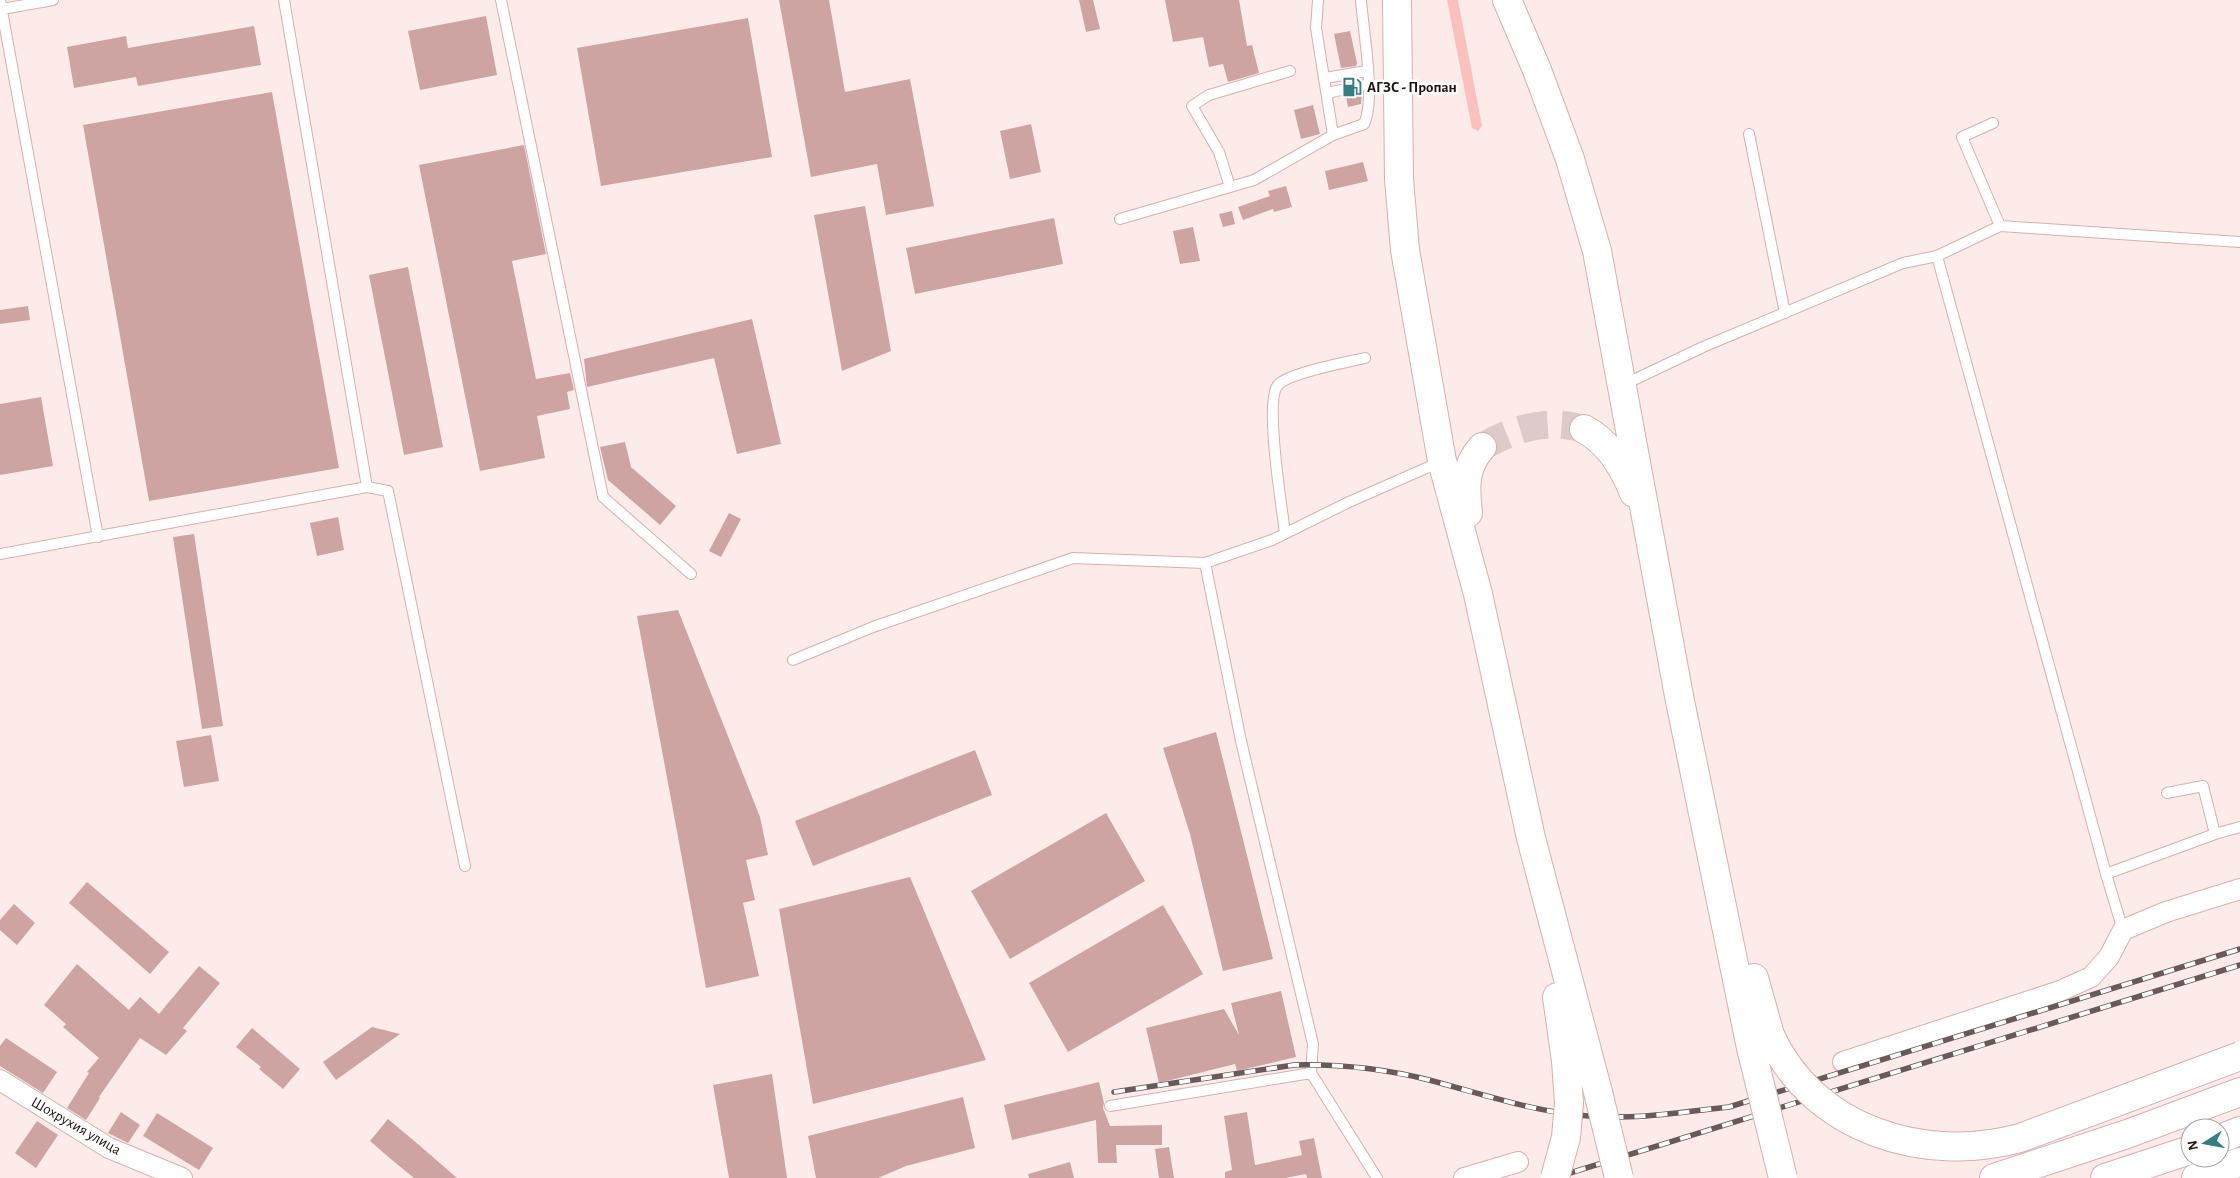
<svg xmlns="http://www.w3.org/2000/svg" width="2240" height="1178" font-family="'Alegreya Sans',sans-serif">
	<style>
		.green { fill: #fac0bd }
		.building { fill: #cda4a2 }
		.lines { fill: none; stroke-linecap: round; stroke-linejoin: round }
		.highway-tunnel { stroke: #dccbca; stroke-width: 28; stroke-dasharray: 28 14; stroke-linecap: butt }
		.lane-casing { stroke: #d9afad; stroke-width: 12 }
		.street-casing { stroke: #d9afad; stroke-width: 22 }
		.primary-casing { stroke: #d9afad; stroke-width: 30 }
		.highway-casing { stroke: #d9afad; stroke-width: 30 }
		.lane { stroke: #fff; stroke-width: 10 }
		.street { stroke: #fff; stroke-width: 20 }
		.primary { stroke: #fff; stroke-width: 28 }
		.highway { stroke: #fff; stroke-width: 28 }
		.rail-casing { stroke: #695a59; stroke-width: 5.5 }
		.rail { stroke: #fff; stroke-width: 4; stroke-dasharray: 11; stroke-linecap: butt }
		.highway-bridge-casing { stroke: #d9afad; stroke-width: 30; stroke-linecap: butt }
		.highway-bridge { stroke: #fff; stroke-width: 28 }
		.labels { text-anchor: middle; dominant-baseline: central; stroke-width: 5; stroke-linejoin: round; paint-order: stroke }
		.poi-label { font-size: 15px; font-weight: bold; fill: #211312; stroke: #fff; text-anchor: start }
		.street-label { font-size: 15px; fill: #211312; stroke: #fff }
	</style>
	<rect width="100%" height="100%" fill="#fdebea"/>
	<path class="green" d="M1447,0h11l24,126 -4,5 -6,-3z"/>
	<path class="building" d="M779,0h50l16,92 65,-13 24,127 -48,9 -9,-51 -66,13z
		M1079,0h14l7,29 -14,3z
		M1165,0h74l8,46 5,-1 7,28 -31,9 -5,-18 -14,3 -6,-30 -30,5z
		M486,16l11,59 -77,15 -12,-59z
		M748,18l24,139 -171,29 -24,-138z
		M254,26l7,39 -123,21 -2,-9 -62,11 -7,-41 59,-11 2,12z
		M1350,31l7,32 -1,3 -15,2 -7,-34z
		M272,92l67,376 -190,33 -66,-376z
		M1362,93l-1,11 -13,3 -2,-11z
		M1313,105l7,29 -19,5 -7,-29z
		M1031,124l10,48 -31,7 -10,-48z
		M524,145l22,109 -34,7 24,118 34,-6 4,17 -7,2 3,17 -33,7 8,42 -65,13 -61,-306z
		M1363,162l5,19 -39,9 -4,-19z
		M1286,186l6,21 -18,5 -1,-3 -30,11 -5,-13 32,-11 -2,-5z
		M865,206l26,145 -49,20 -28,-156z
		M1232,211l3,13 -12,3 -4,-13z
		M1054,218l9,46 -148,30 -9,-46z
		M1193,227l7,34 -20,3 -7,-33z
		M408,267l35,180 -39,8 -35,-180z
		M28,306l2,14 -30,4v-14z
		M752,319l29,125 -44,10 -23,-96 -127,29 -3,-28z
		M41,397l12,69 -53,9v-71z
		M625,442l6,25 45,39 -16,19 -52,-45 -8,-33z
		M729,513l12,6 -20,38 -12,-6z
		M338,517l6,33 -27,6 -7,-33z
		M194,534l29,192 -21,3 -29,-192z
		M678,610l82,207 8,38 -22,5 9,40 -12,3 16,73 -53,12 -69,-372z
		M1216,732l57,227 -50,12 -33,-137 -27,-86z
		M211,735l8,46 -35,6 -8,-46z
		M975,750l17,45 -179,71 -18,-45z
		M1106,813l39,68 -135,78 -39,-68z
		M910,877l76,183 -173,44 -34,-195z
		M87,882l82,70 -19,22 -81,-71z
		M14,904l21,19 -18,22 -17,-15v-10z
		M1163,905l40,69 -135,78 -39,-69z
		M77,964l52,46 11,-13 19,17 40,-48 21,17 -37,45 4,3 -21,24 -26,-17 -41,59 1,1 -14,22 -19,-12 22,-35 -2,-1 12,-14 -36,-31 3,-3 -22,-19z
		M1281,991l15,66 -59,14 -2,-7 -76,19 -13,-55 78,-19 15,26 -8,-32z
		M372,1027l28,7 -64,46 -13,-18z
		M252,1028l48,41 -17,20 -24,-20 2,-2 -25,-20z
		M6,1038l51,34 -14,21 -43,-27v-20z
		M772,1074l15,104h-58l-16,-93z
		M1099,1082l5,21 -1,5 7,18 52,-1v20h-46l1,18h-19l-2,-43 -84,20 -8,-35z
		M963,1097l12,51 -69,18 -28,12h-62l-8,-42z
		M121,1112l19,13 -12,18 -20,-10z
		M1247,1112l8,53 47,-10 -3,-14 15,-3 8,40h-15l-1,-4 -21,4h-60v-6l7,-2 -8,-54z
		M157,1113l56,35 -14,22 -56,-34z
		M388,1119l31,26 38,33h-43l-22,-18 -22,-19z
		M37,1121l21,14 -22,33 -21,-15z
		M1169,1147l5,31h-15l-4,-29z
		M1070,1162l4,16h-45l-1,-4z"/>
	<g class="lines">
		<path class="highway-tunnel" d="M1482,447c32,-19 67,-29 102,-18"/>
		<defs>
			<path id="lane" d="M0,0l98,537
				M284,0l83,487
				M501,0l102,497 88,77
				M1318,0l-2,28 17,107 31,-11c12,-24 -1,-95 -3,-124
				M2,9l51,-9
				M1325,78l42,-7
				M1327,93l42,-9
				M1993,123l-31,14 38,89
				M1749,134l36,179
				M1230,187l-11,-35 -27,-46 17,-11 81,-24
				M1120,219l134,-39 79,-45
				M1937,256l169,618 17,56
				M1623,385l80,-38 200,-84 34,-7 63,-30 240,16
				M1285,533c-3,-26 -21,-132 -7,-148 10,-12 70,-23 87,-27
				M0,554l367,-67 21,4 77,375
				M1205,563l36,178 72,303 -2,29 66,105
				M793,660l80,-33 200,-69 132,5 67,-23 77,-38 91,-40
				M2167,793l36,-7 12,48
				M2106,874l109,-40 25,-7
				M1110,1106l201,-33"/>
			<path id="street" d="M1843,1062l217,-71 31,-14 18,-20 14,-27 43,-18 74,-23
				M0,1080l109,68 73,30
				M1464,1178l54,-16"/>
			<path id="primary" d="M2220,1139l20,-8
				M1994,1178l133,-44 113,-42
				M2105,1178l85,-28"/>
			<path id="highway" d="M1397,0l2,179 6,71 37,211 36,133 53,244 67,254
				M1507,0l30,70 33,89 27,92 82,445 72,352
				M1584,429c25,13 40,39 50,64
				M1468,513c-3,-26 -4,-46 14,-66
				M1754,978l16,57
				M1557,997l9,64 3,42
				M2196,1178l44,-16"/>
		</defs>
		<use href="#lane" class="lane-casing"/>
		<use href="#street" class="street-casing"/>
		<use href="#primary" class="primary-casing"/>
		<use href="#highway" class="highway-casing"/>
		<use href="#lane" class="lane"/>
		<use href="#street" class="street"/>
		<use href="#primary" class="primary"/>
		<use href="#highway" class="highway"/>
		<defs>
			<path id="rail" d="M1114,1092l180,-27c45,-1 91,4 135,15 53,14 105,32 159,36 47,4 95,-4 141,-9l511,-158
				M1554,1178l686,-213"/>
		</defs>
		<use href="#rail" class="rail-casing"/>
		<use href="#rail" class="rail"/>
		<defs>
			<path id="highway-bridge" d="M1770,1035c43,95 154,129 250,103l220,-82
				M1751,1048l32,130
				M1598,1092l21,86
				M1555,1178l11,-41 3,-34"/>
		</defs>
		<use href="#highway-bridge" class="highway-bridge-casing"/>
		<use href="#highway-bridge" class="highway-bridge"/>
	</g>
	<defs>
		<symbol id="fuel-bare" viewBox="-9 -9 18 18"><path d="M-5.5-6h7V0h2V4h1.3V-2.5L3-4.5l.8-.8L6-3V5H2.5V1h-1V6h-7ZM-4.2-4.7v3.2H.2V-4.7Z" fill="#347d82" stroke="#fff" stroke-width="2.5" paint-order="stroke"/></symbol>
	</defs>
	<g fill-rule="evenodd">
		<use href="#fuel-bare" x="1338" y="73" width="28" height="28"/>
	</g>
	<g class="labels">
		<g class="poi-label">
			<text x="1367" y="87">АГЗС - Пропан</text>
		</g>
		<g class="street-label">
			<text transform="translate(76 1126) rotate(30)">Шохрухия улица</text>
		</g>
	</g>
	<g transform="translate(2205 1143) rotate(259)"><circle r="24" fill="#ffffff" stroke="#a6a1a0"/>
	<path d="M0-4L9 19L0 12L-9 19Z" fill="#347d82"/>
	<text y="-8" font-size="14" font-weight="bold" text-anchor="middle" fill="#211312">N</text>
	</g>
</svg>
